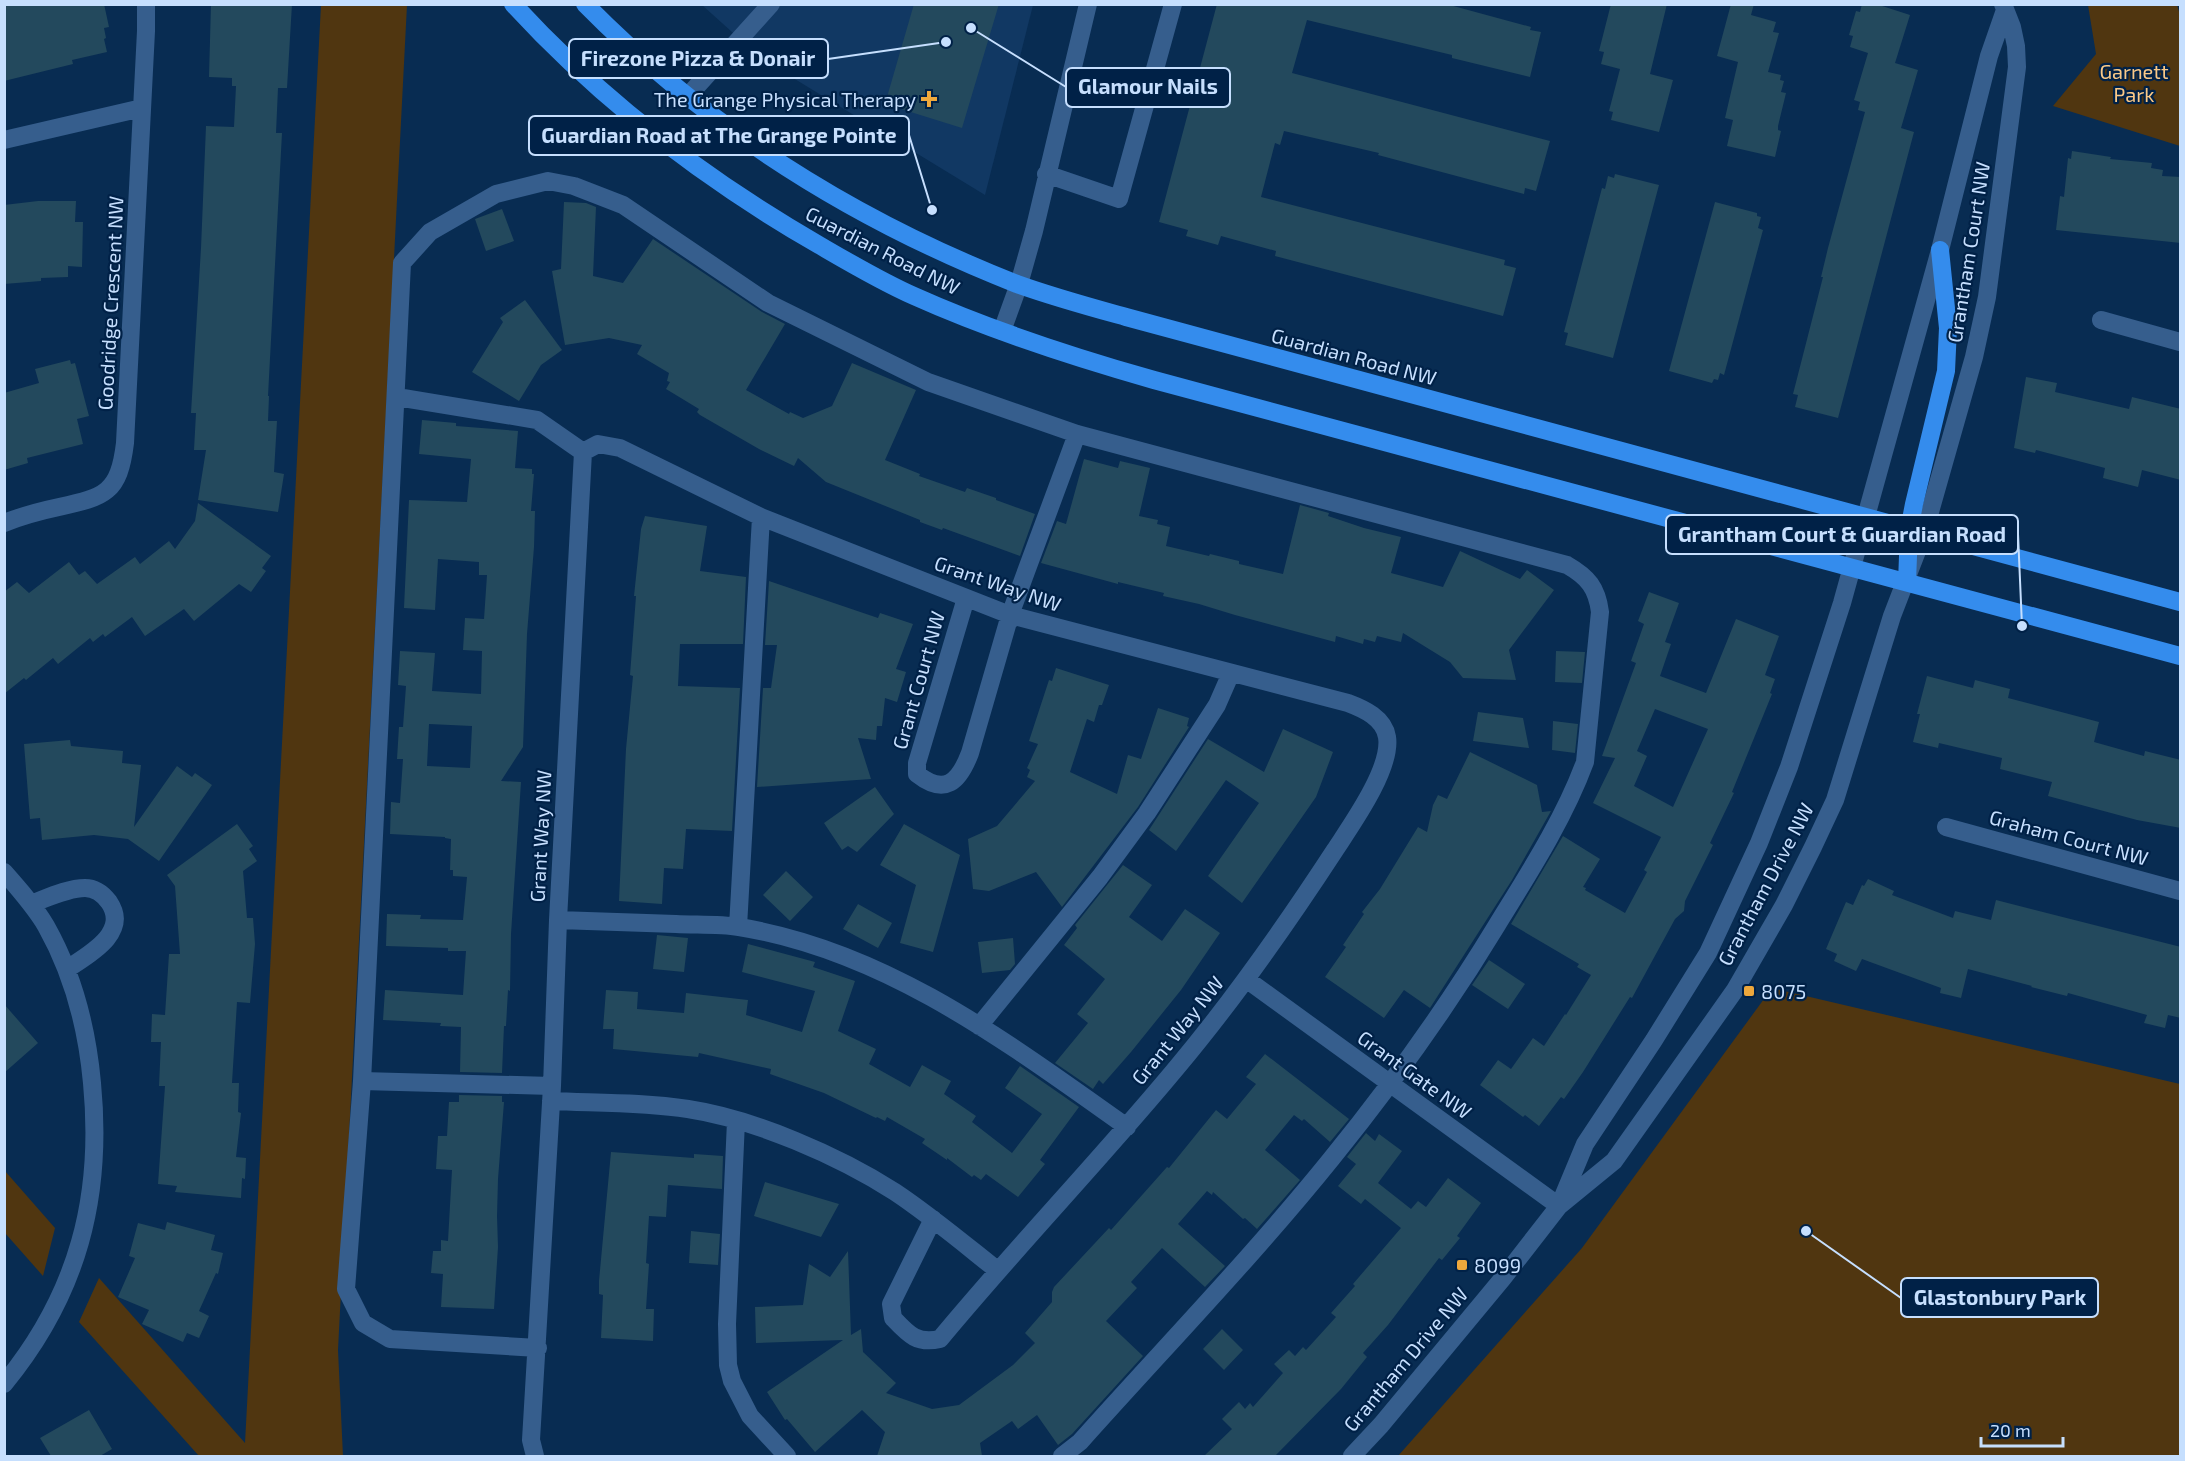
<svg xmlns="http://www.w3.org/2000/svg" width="2185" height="1461" font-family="'Exo 2',sans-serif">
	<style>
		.built { fill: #113863 }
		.green { fill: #503610 }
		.building { fill: #23495d; fill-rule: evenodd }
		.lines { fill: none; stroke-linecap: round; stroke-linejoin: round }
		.minor { stroke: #365e8d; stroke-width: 18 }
		.major { stroke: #348ced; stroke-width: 18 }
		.poi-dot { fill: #eea83c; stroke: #002147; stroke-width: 2 }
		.labels { text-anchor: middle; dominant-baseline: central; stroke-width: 4.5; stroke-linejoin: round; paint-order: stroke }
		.park-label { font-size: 20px; fill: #fac987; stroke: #002147 }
		.poi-label { font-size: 20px; fill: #c6dffe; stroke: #002147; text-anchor: start }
		.street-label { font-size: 20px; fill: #c6dffe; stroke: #002147 }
		.leader { fill: none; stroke: #c6dffe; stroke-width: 2 }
		.callout-dot { fill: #c6dffe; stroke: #002147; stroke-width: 2 }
		.callout { fill: #002147; stroke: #c6dffe; stroke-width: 2 }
		.callout-label { font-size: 21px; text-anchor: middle; font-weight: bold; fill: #c6dffe }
	</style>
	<rect width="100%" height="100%" fill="#082c52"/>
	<path class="built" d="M702,5h331l-48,190 -223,-136z"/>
	<path class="green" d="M321,5h86l-69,1345 5,106h-144l-120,-134 20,-44 146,165z
		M2088,5h89l3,10v131l-127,-40 43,-52z
		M1772,988l408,96v372h-782l184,-208z
		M5,1171l50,57 -12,48 -38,-43z"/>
	<path class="building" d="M4,4h100l5,23 -5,1 2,10 -2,1 3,13 -35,8 1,4 -69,17z
		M211,4h81l-5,84h-9l-2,45h6l-14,263h1l-1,25h9l-3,51 10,2 -6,38 -80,-12 8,-50h-12l2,-37h-5l10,-165 5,-122 28,1 2,-41h-4v-8l-23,-1z
		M914,4h85l-37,124 -77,-24z
		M1217,4h229l85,23 -1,3 11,2 -11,45 -78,-19v-3l-145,-35 -15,53 258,68 -14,50 -11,-3 -1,6 -146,-39 1,-2 -95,-22 -4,14 -5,-2 -14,54 244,63 -1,5 12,3 -13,48 -228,-60 1,-5 -55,-15 -3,9 -32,-9 2,-6 -29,-8z
		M1611,4h56l-17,70 23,6 -14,52 -48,-12 2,-8 -4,-1 11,-42 -19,-5 3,-12 -5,-1z
		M1731,4h23l-3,11 25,7 -3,10 6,1 -11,39 13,3 -1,5 4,1 -3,11 5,1 -8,33v4l3,1 -6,26 -48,-11 6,-26 -8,-2 13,-56 -21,-6z
		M1862,4h14l34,11 -15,48 23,7 -17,58 13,4 -76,286 -43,-11 3,-12 -5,-1 30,-117h-2l7,-29 37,-136 -7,-2 2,-8 -6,-2 14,-47 -18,-6 3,-11 -4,-1 7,-24 4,1z
		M2072,151l39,6 -1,2 42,4 -1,5 12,2 -1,6 19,1v66l-125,-13 4,-34 4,1 4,-39 3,1z
		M1615,174l44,11 -46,173 -48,-13 3,-12 -4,-1 38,-144 3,1 3,-13 6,2z
		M38,201h38l-1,21h8l-1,45 -14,-1v11l-27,1v3l-37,3v-79z
		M564,202l22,1 10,4 -3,69 30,7 30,-44 109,73 23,12 -39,66 43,24 1,-2 13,6 29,-12 20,-43 64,27 -31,70 35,14 -1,2 46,16 2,-4 29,10v2l39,14 -15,42 -77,-28 -1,2 -22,-8v-2l-94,-38 -28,-24 -4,8 -35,-17 -59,-34 -3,-3 2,-3 -33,-20 4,-7 -3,-1 2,-8 -32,-19 5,-9 -33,-7 -44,7 -13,-74 9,-2z
		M1715,202l42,11v3l4,1 -3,11 5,2 -39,145 -4,-2 -2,7 -4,-1 -2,4 -43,-12z
		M502,209l12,32 -28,10 -11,-32z
		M525,300l37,50 -21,15 -22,36 -47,-29 31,-50 -3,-4z
		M70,360l1,4 4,-1 14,53 -12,3 6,25 -56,14 1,5 -24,7v-77l35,-10 -4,-14z
		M2026,377l31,6 -2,9 74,17 3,-12 49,12v71l-39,-10 -4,17 -35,-9 2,-10 -69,-18 -1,3 -21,-5z
		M422,420l34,3v3l62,5 -3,37 17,1v5h2l-3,37h4l-1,36 -7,87 -4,113 -22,34 20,1 -10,152 -1,57 -2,-1 -2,36h-2l-2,47 -42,-1 1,-45 -21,-1 1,-3 -58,-3 2,-30 78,5 3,-44h-18v-3l-62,-2 1,-32 34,1 -1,4 43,1 4,-43 -14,-1v-6h-3l1,-31 -6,-1v-1l-55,-3 1,-32 9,1 3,-44h-6l2,-32h4l3,-41 -8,-1 2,-34 35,2 -3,38 49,3 1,-43 -19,-1 2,-32 19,1 3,-44h-8v-13l-41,-3 -3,51 -31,-2 5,-108 58,2 4,-43 -52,-5zM429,724l43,2 -2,42 -43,-2z
		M1084,459l34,9 2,-7 30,7 -11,48 19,4 -1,4 13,3 -4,19 43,10 1,-2 29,7v3l44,10 17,-69 29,8 -1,3 36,12 37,9 -10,36 52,14 17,-36 60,28 7,-9 27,20 -45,60 7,30 -53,-2 -13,-16 -47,-29 -2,9 -24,-6 -2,6 -11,-3 -1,5 -27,-8 -1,6 -100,-27 -36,-11 -36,-8 1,-3 -46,-11v2l-77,-21 16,-42 9,3z
		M198,503l73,53 -9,12 4,3 -15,21 -12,-8 -45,37 -10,-12 -39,27 -13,-19 -27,20 -2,-3 -10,8 -3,-4 -32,26 -5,-6 -27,22 -2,-2 -20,16v-102l13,-10 12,11 40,-31 10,13 6,-4 12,13 38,-27 5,7 29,-23 6,8 20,-28z
		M645,516l62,10 -7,45 46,6 -3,67h-63l-2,42 62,2 -8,143 -46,-2 -3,40 -19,-1 -2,36 -43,-3 7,-152 7,-73 -3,-1 6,-79h-2l7,-67z
		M769,581l109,37 2,-5 33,11 -17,45 10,3 -9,30 -12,-4 -3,28h-5l-1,14 -18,-2 13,41 -114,8 6,-99h8l6,-43h-12z
		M1649,592l30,11 -14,39 6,2 -11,32 46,17 30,-74 43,17 -14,39 10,4 -5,14 2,1 -40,98 2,1 -24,50 3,2 -28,56 -1,10 -9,8 -43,79 -2,-1 -47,75 -19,27 -3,-2 -22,29 -14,-11 -2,2 -43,-32 18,-25 13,9 22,-31 11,8 21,-32 1,1 25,-40 -14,-8 2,-3 -68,-40 52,-88 37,23 -17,28 3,1 -1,2 40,23 22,-41 -3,-2 17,-33 -68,-34 22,-45 -13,-2 34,-93 -5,-2 13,-37 -6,-3zM1655,709l53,20 -35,78 -39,-21 13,-30 -10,-5z
		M1556,651l29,1 -3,31 -27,-1z
		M1056,668l53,17 -7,20h-3l-5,17 -7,-3 -17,53 47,22 11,-39 13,4 17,-51 31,10 -2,8 2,1 -51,80 -76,100 -26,-35 -47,19 -16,-2 -5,-50 29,-13 38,-45 -8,-4 3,-7 -3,-2 11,-24 -9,-3 20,-61 3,1z
		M1927,676l46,12 2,-8 35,9 -2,9 91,24 -5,20 50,14 1,-5 36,9v68l-44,-8 -89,-24 4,-14 -52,-13 2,-11 -63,-15 -1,5 -25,-6 7,-28h-3z
		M1478,712l45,6 6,30 -56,-7z
		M1553,721l25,3 -3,29 -23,-3z
		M1283,729l50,23 -17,45 -74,106 -34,-27 51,-73 -33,-23 -50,71 -27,-21 59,-91 56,33z
		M70,740l1,6 52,5 -1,12 19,2 -7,62 43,-61 15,11 3,-4 17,12 -53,76 -31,-22 -34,-4 -52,5 -2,-22 -10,1 -6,-75z
		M1470,752l67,33 5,27 9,-1 -39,69 -82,128 -26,-18 -20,28 -59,-41 21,-30 -3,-2 21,-31 -2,-2 18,-23 38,-62 9,5 6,-27 5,-10 9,4z
		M875,787l19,27 -37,38 -9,-6 -6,4 -18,-27z
		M237,824l16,22 -4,3 8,12 -14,10 4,47h6l2,26 -5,59 -13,-1 -5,81h7l-1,29 3,1 -5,44 10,1 -1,21 -3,-1 -1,20 -66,-6 2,-6 -19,-2 7,-98h-6l2,-44h-10l1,-28 13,1 4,-61h11l-5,-68 -8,-11z
		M904,824l56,31 -27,97 -33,-9 16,-58 -36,-20z
		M1123,865l29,20 -23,32 33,24 23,-32 35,24 -39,57 -50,62 -28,32 -4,-4 -6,9 -38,-26 33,-40 -11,-9 28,-35 -41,-34 13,-17 -2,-3z
		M786,871l27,26 -23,24 -27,-26z
		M1868,879l26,12 -2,4 61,23 2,-7 36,9 5,-20 185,47v71l-13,-3 -3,13 -21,-5 3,-8 -79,-22 -1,3 -36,-9 1,-1 -64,-17 -7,29 -21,-5 1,-5 -79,-29 -6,12 -22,-10 3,-7 -11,-5 20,-47 7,3 9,-20 2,1z
		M858,904l34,19 -14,25 -35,-19z
		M657,935l31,3 -4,34 -31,-3z
		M1013,938l2,26 -5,6 -28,3 -4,-31z
		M748,944l67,18 -2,5 42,14 -17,50 38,18 -7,15 41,23 12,-22 29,16 -7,13 32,22 -4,6 40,31 30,-39 -37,-26 15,-22 59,41 -39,53 5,4 -27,33 -32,-23 -5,6 -7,-5 -2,2 -25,-19v2l-25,-17 3,-4 -38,-22 -2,4 -8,-4 -1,1 -52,-25 -54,-19 1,-5 -72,-16 -1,4 -85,-8 1,-20h-11l3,-39 32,2 -1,17 47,4 2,-20 62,7 -2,15 56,17 13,-41 -73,-19z
		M1489,960l36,24 -17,25 -36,-24z
		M4,1004l34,39 -34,30z
		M1265,1054l84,65 -19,23 -26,-23 -2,2 -8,-6 -29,35 35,30 -43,49 -12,-11 -2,1 -30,-27 -1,3 -5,-4 -29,33 47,42 -20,21 -43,-39 -31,34 6,6 -31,33 37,35 -71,78 -14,11 -21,-30 -19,14 -6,-8 -32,22 2,13h-105l8,-24 -23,-22 -47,42 -28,-33 -2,1 -18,-28 76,-52 -87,3 -1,-36 48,-2 6,-41 21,13 18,-26 3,84 10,-6 2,23 33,31 -10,10 46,16 27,-4 54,-40 22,-22 -10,-10 27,-31v-10l2,-5 55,-59 2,2 56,-63 2,1 47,-58 11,9 29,-35 -10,-7z
		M459,1095l43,1v6h2l-6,77 -1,37 1,31 -4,62 -53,-2 2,-33 -12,-1 2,-22h8v-11l7,1 4,-71 -16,-1 2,-33h9l2,-34h10z
		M1366,1133l9,8 4,-7 23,17 -24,32 33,26 7,-8 8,6 22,-29 33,25 -24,33 3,2 -18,22 -3,-2 -51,67 -25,28 4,4 -26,32 -66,67h-71l28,-27 -10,-10 17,-17 6,7 5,-6 3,4 30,-34 -9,-9 15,-14 6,6 8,-9 3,3 30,-33 -5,-4 24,-27 -2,-2 48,-56 -36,-29 -4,5 -23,-18 18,-22 -9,-7z
		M611,1152l83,6v-4l29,2 -1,33 -54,-4 -2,32 -17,-1 -3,47 3,1 -3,45h8l-1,32 -52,-3 2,-43 -4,-1v-13z
		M765,1182l74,22 -18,33 -67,-21z
		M167,1222l48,13 -4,15 12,3 -5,21 -2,-1 -17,38 10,5 -10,22 -12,-5 -4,9 -41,-18 7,-14 -31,-13 17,-39 -6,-2 9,-33 27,7z
		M691,1231l29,3 -2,31 -29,-2z
		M1222,1329l21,21 -19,20 -21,-21z
		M89,1410l23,39 -12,7h-49l-11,-18z"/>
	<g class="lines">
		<path class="minor" d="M688,96l83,-92
			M4,140l138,-32
			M1046,174l73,25 54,-195
			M2101,320l79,22
			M1002,331l17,-47 15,-53 54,-227
			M397,397l140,23 46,32
			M583,452l15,-8 22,4 141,69 249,98 338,88c16,6 36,15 39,34 5,31 -35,87 -52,113 -49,75 -100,148 -157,216 -77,93 -161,180 -238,273 -23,5 -31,-4 -47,-21l-2,-14 42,-85
			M4,523c18,-7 36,-12 55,-16 46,-10 60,-14 66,-64l21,-412v-27
			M966,598l-49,165v11c28,22 42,8 53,-21l40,-138 67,-181
			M1946,827l234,64
			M4,872c15,17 31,35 42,54 27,48 41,102 46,157 11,114 -14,211 -88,301
			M31,904c16,-6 37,-16 54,-16 10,0 18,6 24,14 21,31 -21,53 -42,67
			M558,920c39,1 79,3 118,4 21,1 43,0 63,3 148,24 269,116 388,200
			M738,927l23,-410
			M1246,979l313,227
			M979,1026l121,-149 47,-64 70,-108 14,-32
			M362,1081l190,5
			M551,1101c45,2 92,1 137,8 66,10 151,47 207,83 36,24 68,51 102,78
			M736,1121l-9,203 1,41 4,16 18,35 37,40
			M1560,1204l25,-60 69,-104 54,-87 51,-110 30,-76 53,-164 98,-353 49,-194 16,-46
			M538,1348l-148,-9 -27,-16 -17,-34 16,-208 40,-818 28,-31 66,-38 52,-13 26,5 49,19 145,98 160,79 149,52 490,131c21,12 30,23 33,47l-15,150c-21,57 -56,111 -88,163 -49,81 -105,159 -165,233 -79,98 -168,190 -252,284l-18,14
			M535,1456l-4,-16 21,-354 6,-166 25,-468
			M1352,1456l29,-31 122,-147 56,-72 55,-45 121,-171 49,-85 29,-58 22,-47 57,-184 32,-83 50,-176 13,-60 30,-230 -1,-21 -4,-19 -9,-23"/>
		<path class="major" d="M513,4c88,96 193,176 306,241 31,18 63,37 95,51 78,35 159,61 240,84l1026,276
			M585,4c123,125 269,216 432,280 36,13 73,23 109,33l1054,285
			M1907,582l2,-52 5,-26 32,-133 2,-43 -8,-78"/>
	</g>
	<g class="poi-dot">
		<path d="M926 90h6v6h6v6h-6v6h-6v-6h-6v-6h6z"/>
		<rect x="1743" y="985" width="12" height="12" rx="3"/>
		<rect x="1456" y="1259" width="12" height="12" rx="3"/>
	</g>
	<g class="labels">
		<g class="park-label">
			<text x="2134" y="71">Garnett<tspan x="2134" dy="23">Park</tspan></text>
		</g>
		<g class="poi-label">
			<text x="916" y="99" text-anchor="end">The Grange Physical Therapy</text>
			<text x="1761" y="991">8075</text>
			<text x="1474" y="1265">8099</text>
		</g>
		<g class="street-label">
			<text transform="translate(883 250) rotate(27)">Guardian Road NW</text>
			<text transform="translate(1968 252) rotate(-81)">Grantham Court NW</text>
			<text transform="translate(110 303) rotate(-87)">Goodridge Crescent NW</text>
			<text transform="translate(1354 356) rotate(15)">Guardian Road NW</text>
			<text transform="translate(998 583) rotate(19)">Grant Way NW</text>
			<text transform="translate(918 680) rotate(-74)">Grant Court NW</text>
			<text transform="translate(540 836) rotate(-87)">Grant Way NW</text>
			<text transform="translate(2069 837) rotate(15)">Graham Court NW</text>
			<text transform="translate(1765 884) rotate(-62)">Grantham Drive NW</text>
			<text transform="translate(1177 1030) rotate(-51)">Grant Way NW</text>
			<text transform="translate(1415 1074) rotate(36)">Grant Gate NW</text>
			<text transform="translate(1405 1359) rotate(-50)">Grantham Drive NW</text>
		</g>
	</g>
	<path class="leader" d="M946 42L828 59M971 28L1066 87M932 210L909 135M2022 626L2018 534M1806 1231L1901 1298"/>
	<g class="callout-dot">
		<circle cx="946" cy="42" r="6"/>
		<circle cx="971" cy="28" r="6"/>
		<circle cx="932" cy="210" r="6"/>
		<circle cx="2022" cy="626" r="6"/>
		<circle cx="1806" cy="1231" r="6"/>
	</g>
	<g class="callout">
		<rect x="569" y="39" width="259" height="39" rx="6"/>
		<rect x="1066" y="68" width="164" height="39" rx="6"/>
		<rect x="529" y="116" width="380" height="39" rx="6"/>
		<rect x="1666" y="515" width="352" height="39" rx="6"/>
		<rect x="1901" y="1278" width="197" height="39" rx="6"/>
	</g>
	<g class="callout-label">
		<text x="698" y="66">Firezone Pizza &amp; Donair</text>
		<text x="1148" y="94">Glamour Nails</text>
		<text x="719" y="143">Guardian Road at The Grange Pointe</text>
		<text x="1842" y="542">Grantham Court &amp; Guardian Road</text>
		<text x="2000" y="1305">Glastonbury Park</text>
	</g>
	<rect width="2185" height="1461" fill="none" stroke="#c6dffe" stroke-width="12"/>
	<path d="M1981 1437v9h82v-9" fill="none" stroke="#c6dffe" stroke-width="3"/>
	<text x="1990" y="1437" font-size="18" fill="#c6dffe" stroke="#002147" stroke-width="4.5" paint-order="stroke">20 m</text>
</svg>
